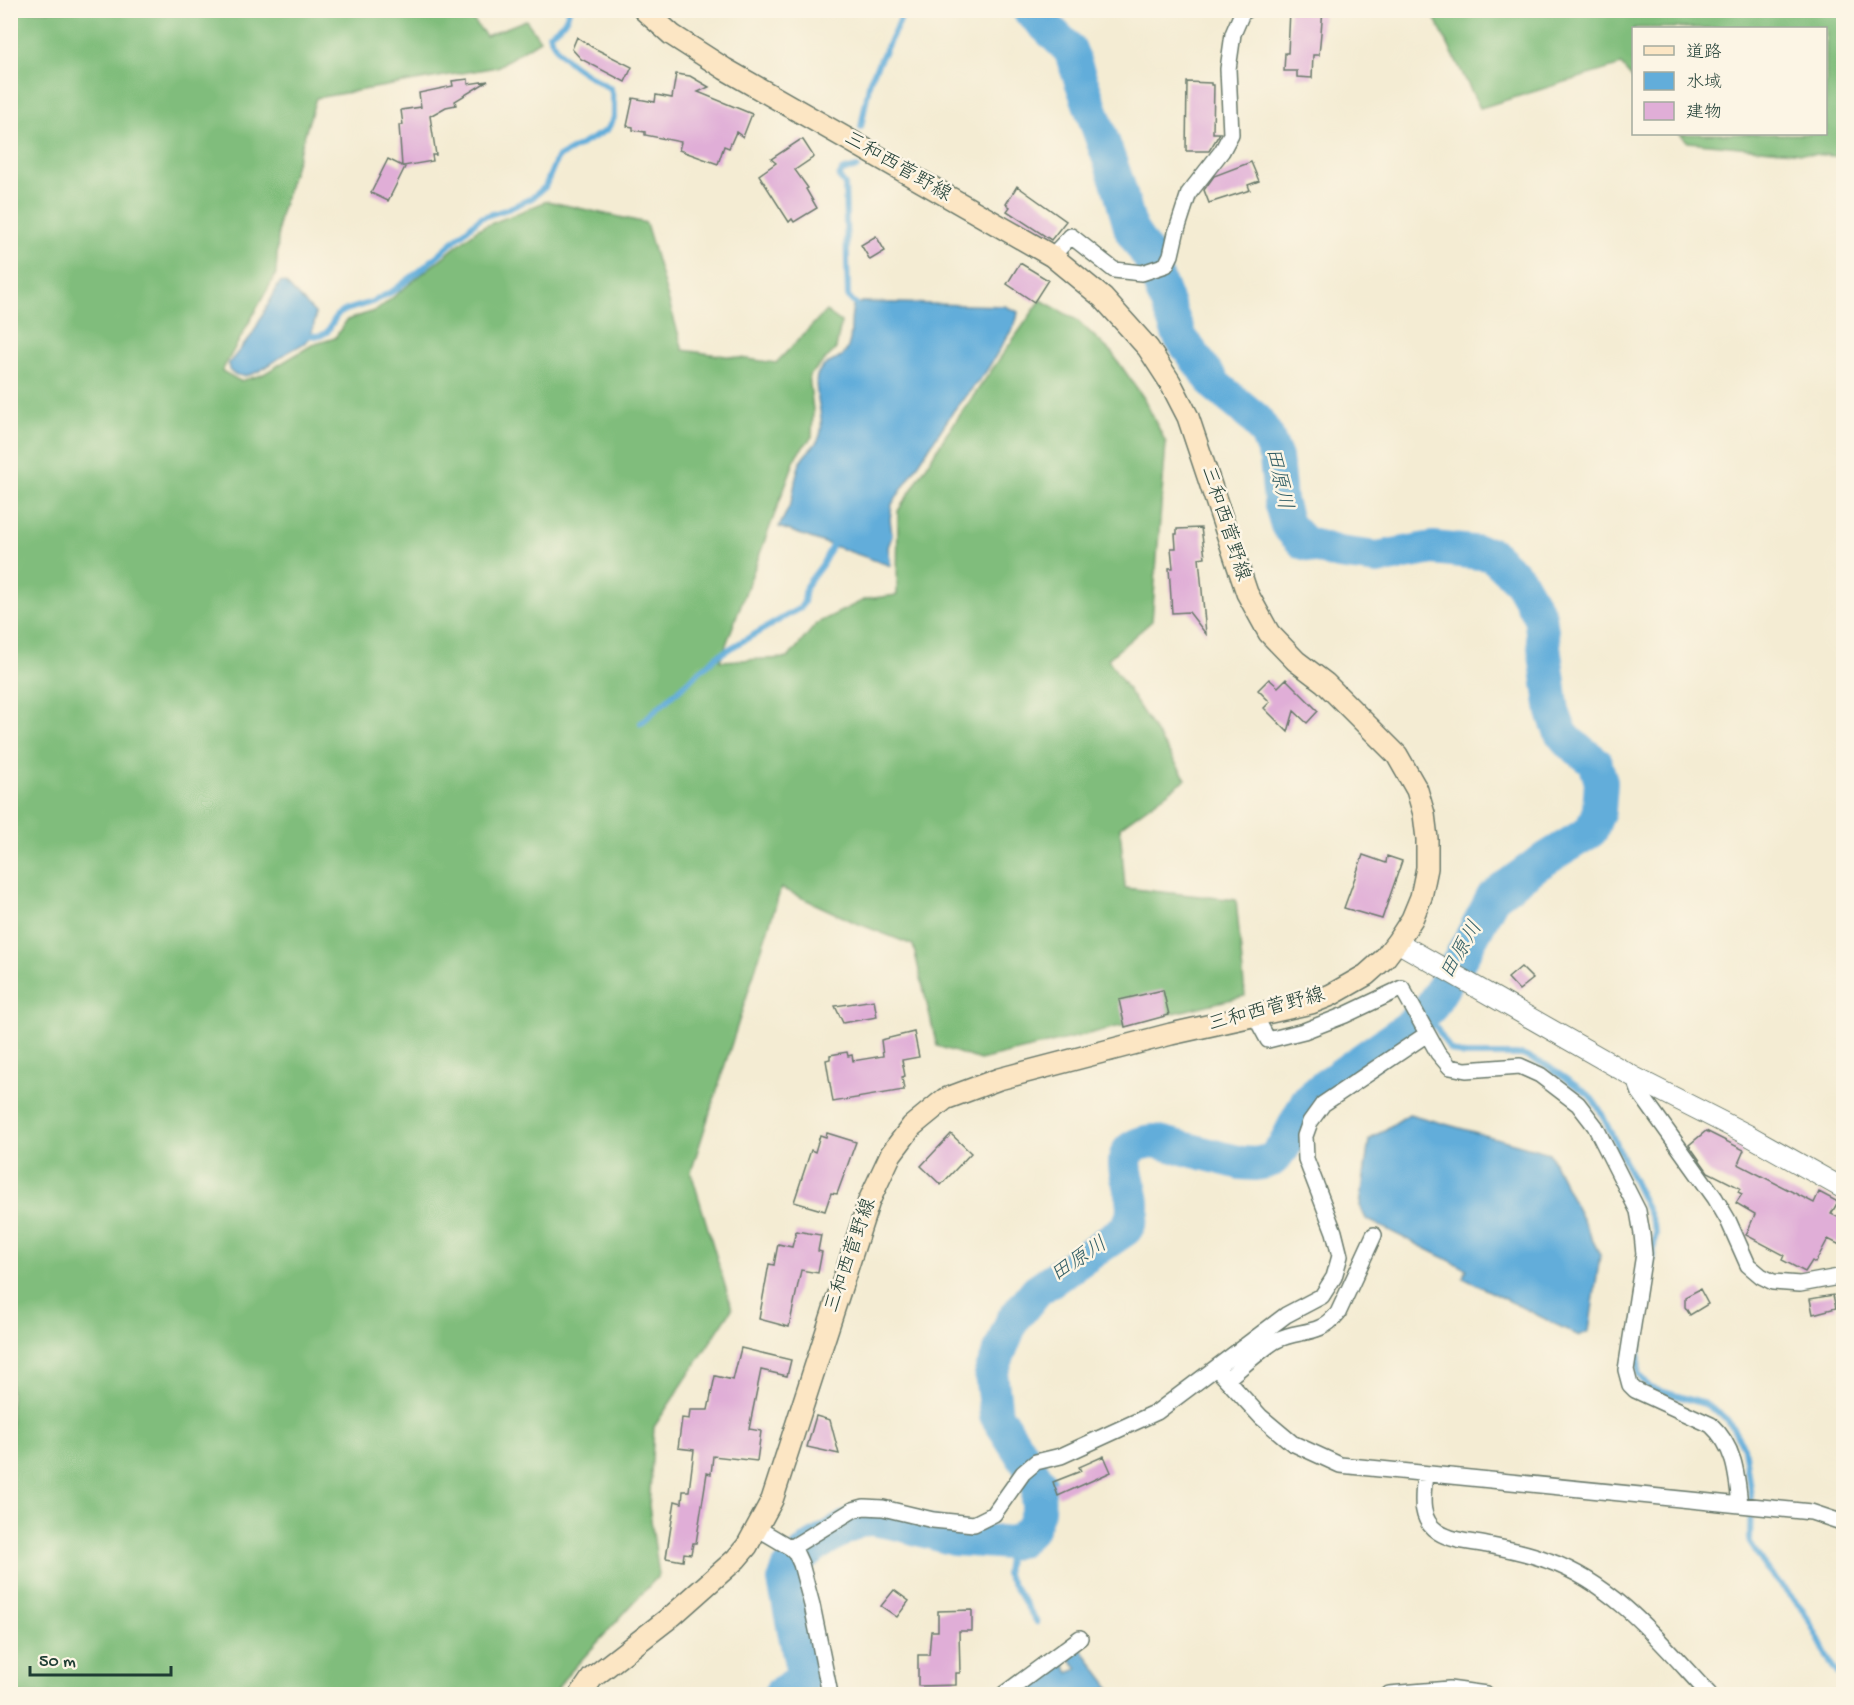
<svg xmlns="http://www.w3.org/2000/svg" width="1854" height="1705" font-family="'Gochi Hand','Klee One',sans-serif">
	<style>
		.forest { fill: #80bd7c; stroke: #507d58; stroke-width: 1.5 }
		.water { fill: #62adda; stroke: #407587; stroke-width: 1.5 }
		.lines { fill: none; stroke-linecap: round; stroke-linejoin: round }
		.stream { stroke: #62adda; stroke-width: 6 }
		.river { stroke: #62adda; stroke-width: 34 }
		.building { fill: #e0aed7 }
		.minor-casing { stroke: #6a7a6c; stroke-width: 18 }
		.tertiary-casing { stroke: #6a7a6c; stroke-width: 22 }
		.secondary-casing { stroke: #6a7a6c; stroke-width: 24 }
		.minor { stroke: #fff; stroke-width: 15 }
		.tertiary { stroke: #fff; stroke-width: 20 }
		.secondary { stroke: #fce6c4; stroke-width: 21 }
		.labels { text-anchor: middle; dominant-baseline: central; stroke-width: 5; stroke-linejoin: round; paint-order: stroke }
		.street-label { font-size: 20px; fill: #1f3d34; stroke: #fcf5e5 }
		.water-label { font-size: 21px; font-style: italic; fill: #335f66; stroke: #fcf5e5 }
	</style>
	<rect width="100%" height="100%" fill="#fcf5e5"/>
	<filter id="ink" filterUnits="userSpaceOnUse"><feTurbulence type="fractalNoise" baseFrequency=".0167" numOctaves="2"/><feDisplacementMap in="SourceGraphic" scale="12" xChannelSelector="R" yChannelSelector="G"/><feConvolveMatrix kernelMatrix="1 2 1 2 8 2 1 2 1" color-interpolation-filters="sRGB"/></filter>
	<filter id="wash" filterUnits="userSpaceOnUse"><feTurbulence type="fractalNoise" baseFrequency=".008" numOctaves="4" result="noise"/><feDisplacementMap in="SourceGraphic" scale="24" xChannelSelector="R" yChannelSelector="G"/><feGaussianBlur stdDeviation="1.35" result="paint"/><feColorMatrix in="noise" values="0 0 0 0 0 0 0 0 0 0 0 0 0 0 0 0 0 1.4 0 .05"/><feComposite in="paint" operator="in"/></filter>
	<g filter="url(#wash)">
		<rect width="100%" height="100%" fill="#f4ecd3"/>
		<path class="forest" d="M11,11h461l1,9 13,16 40,-16 14,20 -43,27 -181,31 -37,121 -3,55 -54,97 18,10 22,-6 50,-30 23,-7 12,-18 30,-10 101,-81 69,-28 99,22 37,127 93,13 50,-52 15,11 -5,27 -27,27 4,34 -1,27 -15,17 -77,207 68,-3 29,-35 49,-24 31,-4 1,-84 48,-76 95,-135 36,20 35,33 31,44 23,46 -14,178 -44,38 78,120 -66,48 5,61 111,12 9,96 -265,64 -43,-14 -24,-101 -59,-23 -73,-34 -90,284 41,137 -78,118 -5,79 10,69 -95,104 -10,15h-543z
			M1431,11h412v146l-155,-15 -8,-8h146v-106h-192l-1,51 -12,-14 -141,43z"/>
		<path class="water" d="M280,282l5,1 30,30c1,7 -3,21 -7,27 -5,5 -15,9 -20,12 -15,10 -43,35 -59,18v-7l23,-28z
			M862,302l143,4 13,6 -1,6 -3,8 -29,47 -31,37 -62,94 -2,15 2,17 -4,11 3,19 -112,-39c4,-8 9,-17 12,-25 4,-14 4,-28 10,-41 6,-11 19,-17 20,-30 3,-18 -8,-39 -4,-55 5,-15 20,-13 28,-23 9,-13 4,-31 8,-46z
			M1409,1114l140,39 51,102 -11,76 -10,5 -116,-58 4,-9 -101,-50 -6,-13 9,-66z
			M1079,1646l33,44 -2,4h-96l48,-35 7,14 9,-5 -11,-12z"/>
		<g class="lines">
			<path class="stream" d="M861,127l9,-47 29,-57 3,-9 -3,-4
				M857,167l-15,4 -3,6 6,8 3,112 13,13
				M303,335l17,1 7,-4 10,-17 9,-5 26,-8 21,-11 28,-21 59,-52 28,-9 24,-11 13,-11 12,-29 50,-28 7,-12v-14l-3,-15c-25,-16 -51,-26 -62,-55 10,-6 18,-12 20,-24
				M641,723l76,-67 83,-48 4,-6 2,-16 16,-21 13,-25
				M1426,1011l24,39 14,5h58l24,10 43,30 11,15 49,103 7,19 -17,117 -1,25 12,14 55,16 22,15 17,28 7,48 -1,48 16,25 38,43 29,57 11,12
				M1010,1543l-4,31 31,48"/>
			<path class="river" d="M780,1694l24,-16 -20,-97 4,-11 25,-23 45,-27 14,-1 28,5 55,15 55,4 10,-3 12,-12 6,-18 1,-28 -43,-67 -5,-42 21,-52 25,-31 89,-61c2,-4 5,-8 6,-13 8,-30 -33,-70 23,-75l86,22 15,1 16,-4 11,-12 24,-47 15,-13 84,-59 24,-21 29,-47 34,-64 43,-32 55,-34 8,-21 2,-28 -6,-20 -25,-19 -9,-10 -8,-21 -13,-95 -21,-37 -28,-26 -58,-6 -56,10 -38,-5 -35,-10 -17,-18 -7,-24 -4,-43 -9,-22 -11,-17 -40,-33 -36,-49 -31,-80 -18,-27 -13,-46 -48,-134 -41,-40"/>
		</g>
		<g id="blocks">
			<path class="building" d="M1290,10h33l-4,45h-6l-1,23 -15,-1v-6h-13l1,-18h3z
				M577,37l15,10 40,20 -7,15 -44,-23 -9,-10z
				M676,74l14,2 19,11 -11,5 54,22 -9,23 -7,-5 -7,16 -5,-2 -6,18 -39,-14 2,-8 -36,-7v-3l-12,-2v-3l-6,-1 6,-28 22,4 1,-7 16,3z
				M468,79v5l20,-3 -33,20 1,4 -10,2 -16,9 6,39h-4l1,6 -30,5 2,1 -17,34 -17,-8 17,-34 14,7 -3,-41h4l-2,-15 20,-3 -2,-14 34,-7 -1,-5z
				M1187,82l24,1v2h3l-1,48h7l-11,18h-23z
				M800,140h3l11,17 -19,13 13,18 -2,1 11,19 -23,14 -2,-3 -3,3 -30,-47 17,-12 -5,-4z
				M1251,162l8,19 -11,4 2,5 -41,13 -5,-13 10,-14z
				M1017,186l49,35 -15,19 -44,-29 3,-4 -4,-3z
				M876,236l9,15 -15,9 -9,-15z
				M1020,263l28,17 -14,22 -27,-18z
				M1201,528l4,29 -6,1 7,76 -17,-22 -17,1 -3,-45h4l-2,-20h5l-1,-14h2v-5z
				M1269,679l9,8 8,-8 32,32 -11,12 -13,-12 -6,21 -24,-24 6,-6 -12,-12z
				M1363,855l23,8 1,-7 15,5 -20,58 -38,-11z
				M1521,967l12,12 -14,11 -11,-12z
				M1163,990l6,25 -44,12 -6,-27z
				M874,1000l3,17 -34,6 -8,-17z
				M914,1032l5,25 -17,3 3,16 -3,1 2,13 -71,12 -7,-42 4,-1v-4l17,-3 1,4 4,-1 1,6 30,-5 -2,-16z
				M1706,1131l38,19 -6,14 76,39 5,-11 19,10 -7,12 13,6v27l-16,-8 -13,24 -3,-2 -7,11 -23,-12 2,-5 -38,-20 9,-21 -19,-11 6,-9 -4,-2 2,-4 -32,-16 -19,-27z
				M827,1133l29,9 -19,52 -6,-1 -6,18 -31,-9 17,-52 4,2 5,-17 6,2z
				M951,1134l20,19 -30,32 -20,-19z
				M796,1231l25,4 -3,16 4,1 -4,21 -17,-3 -12,57 -30,-8 10,-55 5,1 4,-21 14,3z
				M1700,1289l8,15 -18,11 -5,-8v-10z
				M1833,1295l3,13 -23,6 -3,-15z
				M741,1348l50,12 -4,16 -26,-6 -12,59 12,2 -4,30 -44,-5 -2,18 -4,-1 -11,70h-3l-2,11 -7,-1 -1,8 -17,-3 9,-57 7,2 1,-12h6l5,-41 -16,-2 4,-30 7,1 1,-9h18l7,-34 18,4z
				M816,1416l14,4 9,34 -32,-7z
				M1104,1456l7,16 -53,24 -5,-14 28,-11 -2,-4z
				M894,1590l15,11 -12,16 -16,-11z
				M972,1610v21h-13l1,42h-4v12l-38,1v-31h11l2,-24h7v-20z"/>
		</g>
	</g>
	<g filter="url(#ink)">
		<use href="#blocks" fill-opacity="0" stroke="#6a7a6c" stroke-width="1.5"/>
		<g class="lines">
			<defs>
				<path id="minor" d="M1052,256l19,-20 43,34 28,3 24,-8 5,-10 5,-22 13,-40 33,-42 9,-17 -3,-65 5,-35 9,-21 5,-3
					M1255,1016l13,24 36,-9 41,-16 57,-27 36,65 12,14 16,3 54,-4 20,9 38,29 17,22 43,85 4,23 2,20 -18,116 4,15 5,5 76,35c24,22 26,50 29,80
					M1634,1077l6,16 75,105 13,22 20,45 13,11 12,6 27,2 44,-8
					M1217,1369l44,48 31,26 48,22 471,47 33,11
					M1227,1379c15,-12 31,-27 48,-38 24,-13 43,-3 63,-28l36,-78
					M1425,1474c-2,21 -7,45 13,58 14,9 33,10 49,13 21,4 42,8 62,16 67,24 113,83 160,133
					M757,1528l34,20 5,5 5,11 11,41 18,89
					M791,1548l62,-38 11,-3 19,1 50,12 41,4 20,-10 29,-41 13,-11 25,-6 96,-44 129,-97 36,-19 12,-19 6,-21 -6,-24 -28,-73 -1,-23 5,-14 13,-18 104,-70
					M1004,1694l76,-56
					M1389,1694l60,-5 37,5"/>
				<path id="tertiary" d="M1397,942l237,135 114,58 96,54"/>
				<path id="secondary" d="M581,1694l11,-16 81,-63 63,-56 11,-13 25,-46 97,-299 22,-47 21,-28 33,-27 54,-20 172,-45 140,-31 20,-8 35,-20 18,-16 13,-17 15,-23 9,-22 6,-29v-29l-3,-25 -7,-24 -20,-35 -72,-72 -29,-22 -27,-28 -22,-40 -59,-176 -18,-35 -22,-34 -45,-50 -51,-42 -327,-187 -53,-34 -28,-25"/>
			</defs>
			<use href="#minor" class="minor-casing"/>
			<use href="#tertiary" class="tertiary-casing"/>
			<use href="#secondary" class="secondary-casing"/>
			<use href="#minor" class="minor"/>
			<use href="#tertiary" class="tertiary"/>
			<use href="#secondary" class="secondary"/>
		</g>
	</g>
	<g class="labels">
		<g class="street-label">
			<text transform="translate(897 168) rotate(30)">三和西菅野線</text>
			<text transform="translate(1224 524) rotate(72)">三和西菅野線</text>
			<text transform="translate(1267 1011) rotate(-15)">三和西菅野線</text>
			<text transform="translate(852 1256) rotate(-71)">三和西菅野線</text>
		</g>
		<g class="water-label">
			<text transform="translate(1277 479) rotate(78)">田原川</text>
			<text transform="translate(1463 951) rotate(-60)">田原川</text>
			<text transform="translate(1080 1261) rotate(-34)">田原川</text>
		</g>
	</g>
	<rect width="1854" height="1705" fill="none" stroke="#fcf5e5" stroke-width="36"/>
	<rect x="1632" y="27" width="195" height="108" fill="#fcf5e5" stroke="#a4ab9e" stroke-width="1.5"/>
	<rect x="1644" y="46" width="30" height="9" fill="#fce6c4" stroke="#a4ab9e" stroke-width="1.5"/>
	<text x="1686" y="57" font-size="18" fill="#1f3d34">道路</text>
	<rect x="1644" y="72" width="30" height="18" fill="#62adda" stroke="#a4ab9e" stroke-width="1.5"/>
	<text x="1686" y="87" font-size="18" fill="#1f3d34">水域</text>
	<rect x="1644" y="102" width="30" height="18" fill="#e0aed7" stroke="#a4ab9e" stroke-width="1.5"/>
	<text x="1686" y="117" font-size="18" fill="#1f3d34">建物</text>
	<path d="M30 1666v9h141v-9" fill="none" stroke="#1f3d34" stroke-width="3"/>
	<text x="39" y="1666" font-size="18" fill="#1f3d34" stroke="#fcf5e5" stroke-width="4.5" paint-order="stroke">50 m</text>
</svg>
